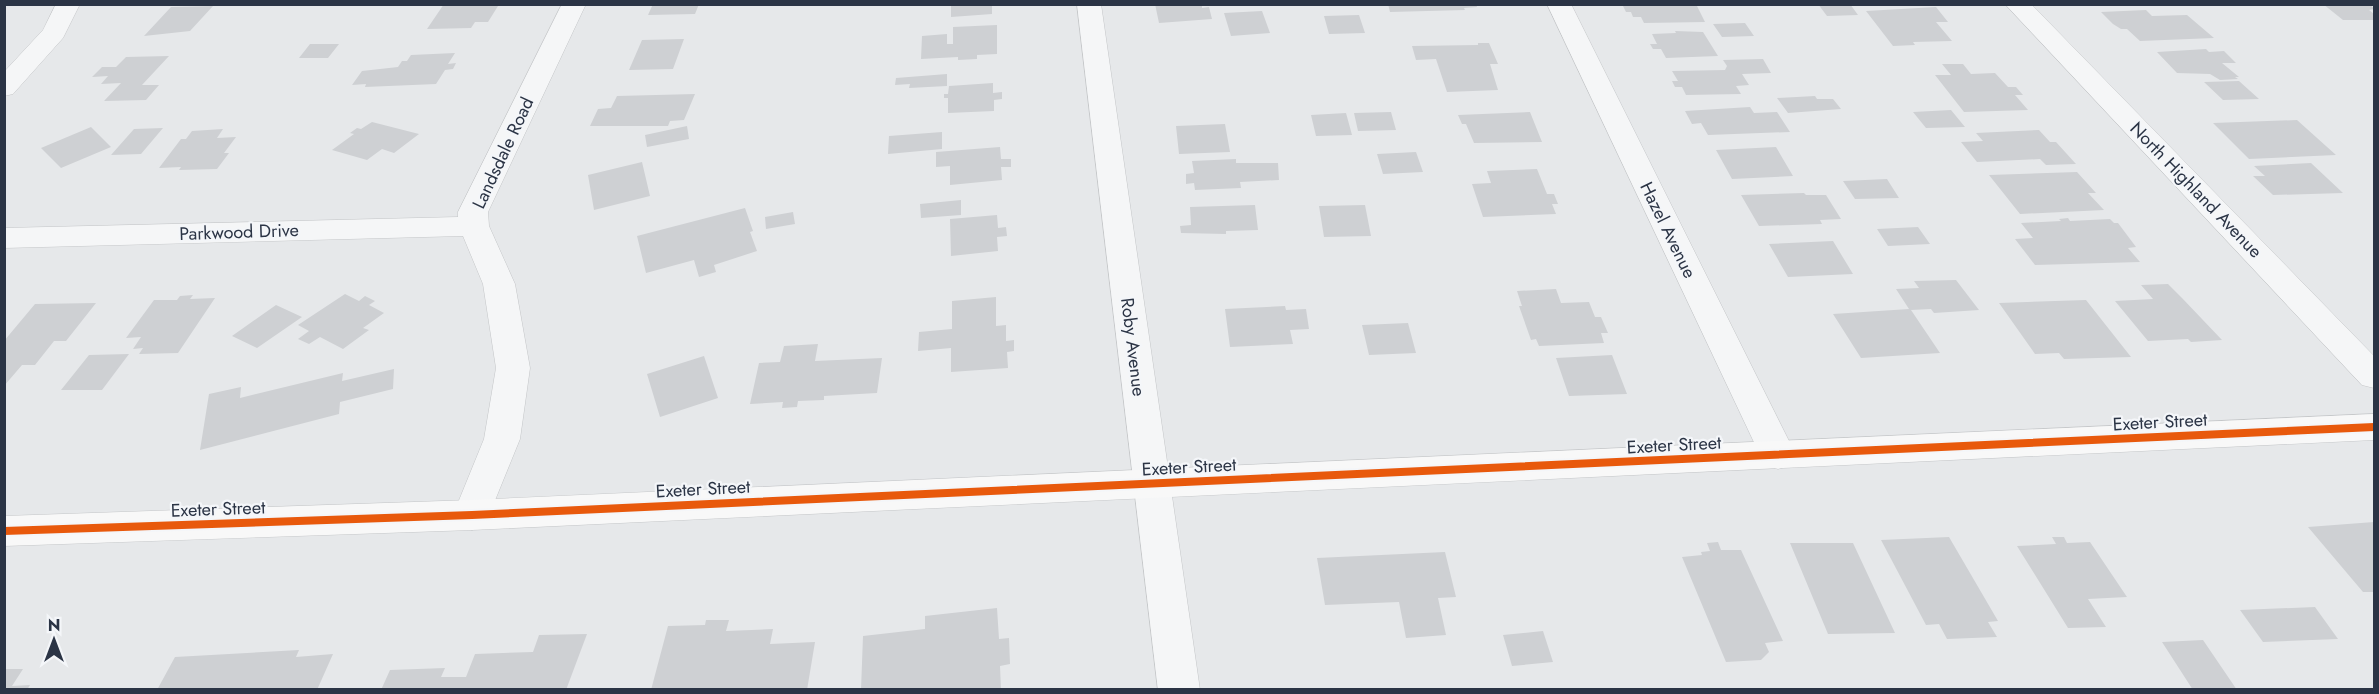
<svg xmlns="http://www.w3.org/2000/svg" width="2379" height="694" font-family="Jost,sans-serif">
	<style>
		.building { fill: #ced0d3 }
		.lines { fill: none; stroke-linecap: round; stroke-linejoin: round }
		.street-casing { stroke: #c4c6c8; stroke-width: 1 }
		.secondary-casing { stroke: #c4c6c8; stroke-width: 1 }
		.street { fill: #f5f6f7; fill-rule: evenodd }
		.secondary { fill: #f8f8f8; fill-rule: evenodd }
		.cycleway-casing { stroke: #f4f6f9; stroke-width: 12 }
		.cycleway { stroke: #e8590c; stroke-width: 8 }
		.labels { text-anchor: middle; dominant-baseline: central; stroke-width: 4.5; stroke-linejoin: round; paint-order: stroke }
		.street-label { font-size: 18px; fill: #2b3445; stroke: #f4f6f9 }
	</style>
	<rect width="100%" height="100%" fill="#e6e8ea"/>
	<path class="building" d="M444,4h41l-1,2h14l-10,16h-13l-4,6 -44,1z
		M653,4h46l-4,10 -47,1z
		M951,4h41v10l-41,3z
		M1155,4h47v4l7,-1 3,12 -53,4z
		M1388,4h88l1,3 -13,1 1,2 -75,2z
		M1622,4h74l9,18 -61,1 -3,-6h-8l-2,-5h-5z
		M1818,4h32l8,11 -31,1z
		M2323,4h47l4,5 -5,1 5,4v6h-31z
		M213,6l-23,25 -46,5 27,-29z
		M1936,7l12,15h-12l16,19 -39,1 2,3 -22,1 -27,-35z
		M2146,10l6,6 35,-1 27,23 -74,3 -13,-12h-6l-8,-5 -12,-12z
		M1262,11l8,22 -39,3 -7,-23z
		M1359,15l6,18 -36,1 -5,-18z
		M1745,23l9,13 -32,1 -9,-13z
		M997,25v29l-20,1v4l-19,1v-3l-37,2 1,-23 25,-2v10h6v-17z
		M1675,31l28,1 15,24 -52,2 -5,-9h-8l-3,-5h7l-5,-10 24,-1z
		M684,39l-11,30 -44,1 13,-30z
		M1478,43h11l9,21h-8l8,26 -51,2 -11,-33 -20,1 -4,-14 66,-1z
		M310,44h29l-11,14h-29z
		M2206,49l3,3 15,-1 12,12h-14l17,14h-4l3,2 -18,1 -10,-6 -33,-1 -20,-21z
		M455,53l-7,11 8,-1 -3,6 -8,1 -9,14 -71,3 1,-3 -14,1 10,-14 36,-4 4,-6h5l4,-6z
		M169,56l-27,29h17l-13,15 -42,1 17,-18 -20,1 7,-8 -16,1 10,-10h14l10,-10z
		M1763,59l8,14 -29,1 7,11 -13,1 5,8 -55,1 -4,-8h-7l-3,-6h6l-6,-10 53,-1 2,-4 -4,-6z
		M1942,64h21l8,10 24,-1 13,14h8l7,8h-8l13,15 -64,2 -29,-37h16z
		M947,74v12l-38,2 1,-4 -15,1 1,-7z
		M2239,81l20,18 -36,1 -19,-18z
		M993,83v10l9,-1v7l-8,1v11l-46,2v-15h-4v-4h4l1,-8z
		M695,94l-11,26 -14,1 -2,5h-78l8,-17 13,-1 6,-12z
		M1815,96l2,3h16l8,10 -53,4 -11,-15z
		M1750,107l4,6 23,-1 13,20 -82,3 -7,-12 -9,1 -7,-13z
		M1951,110l14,17 -39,1 -13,-16z
		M1391,112l5,18 -38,1 -4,-18z
		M1530,112l12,30 -68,1 -8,-19h-4l-4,-9z
		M1346,113l6,22 -36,1 -5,-21z
		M2297,120l39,35 -87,4 -36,-36z
		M372,122l47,12 -25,19 -12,-4 -15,11 -35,-10 22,-16 -4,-1 7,-5 4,1z
		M1225,124l5,28 -51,2 -3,-28z
		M687,126l2,13 -42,8 -2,-12z
		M91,127l20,20 -50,21 -20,-20z
		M163,128l-22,26 -30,1 23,-26z
		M223,129l-6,9 19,-1 -12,16h5l-12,16 -38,1 2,-3 -22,1 22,-29h5l6,-8z
		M2039,130l11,12h6l20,22 -30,1 -6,-6 -63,3 -16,-20 22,-1 -7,-8z
		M942,132v17l-54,5 1,-18z
		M1000,147l1,12h10v8h-10l1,13 -52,5v-19l-14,1v-15z
		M1776,147l17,29 -61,3 -16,-29z
		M1416,152l7,20 -40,2 -6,-20z
		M1236,159v4h42l1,17 -39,2 1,6 -46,2 -1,-7 -8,1v-10l8,-1 -2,-12z
		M642,162l8,34 -56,14 -6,-35z
		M2311,163l32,30 -70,2 -20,-19h12l-11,-10z
		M1537,169l10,25h7l4,10h-6l4,10 -73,3 -11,-33 19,-1 -4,-12z
		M2077,172l19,21h-8l16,17 -84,4 -31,-39z
		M1887,179l12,19 -44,1 -12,-18z
		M1804,193l2,2h20l15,24 -21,1 2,4 -63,2 -18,-31z
		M961,200v15l-40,3 -1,-14z
		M1255,205l3,25 -32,1v3l-45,-1 -1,-7 11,-1 -1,-18z
		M1365,205l6,31 -47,1 -5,-31z
		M745,208l8,23 -3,1 7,19 -43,14 2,7 -17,5 -5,-17 -48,13 -9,-37z
		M793,212l2,12 -29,5 -1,-12z
		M997,215l1,13 8,-1 1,9 -10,1 1,14 -47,5 -1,-37z
		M2068,218l2,3 40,-2 4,4h4l18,24 -8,1 12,14 -105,3 -20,-26 18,-1 -12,-15 40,-2 -2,-2z
		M1918,227l12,17 -42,2 -11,-17z
		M1833,241l20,33 -65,3 -19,-33z
		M1956,280l23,30 -45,3 -3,-4 -20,1 29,43 -79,5 -28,-44 76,-5 -13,-20 23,-1 -5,-7z
		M2168,284l14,14 40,42 -31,2 -3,-3 -40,2 -33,-40 38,-2 -12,-14z
		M1556,289l5,14 28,-1 6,15h6l7,16h-7l3,10 -65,3 -3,-7 -5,1 -12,-34h3l-5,-15z
		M345,294l14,7 6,-5 10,5 -6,4 15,8 -21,15 6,2 -26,19 -23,-12 -11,7 -11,-5 11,-8 -11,-6z
		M193,295l-3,4 25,-1 -37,55 -39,1 4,-6 -10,1 8,-12 -15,1 28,-38h23l3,-4z
		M996,297v29l10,-1v16l8,-1v11l-7,1 1,16 -57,4v-24l-33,3 1,-19 33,-3v-28z
		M2086,300l45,57 -67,2 -5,-6 -24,1 -36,-51z
		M96,303l-30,38h-12l-19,24h-13l-18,21v-45l31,-37z
		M276,305l26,12 -45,31 -25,-12z
		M1285,306l1,4 20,-1 3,20 -19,1 3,14 -63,3 -5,-38z
		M1408,323l8,30 -47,2 -7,-30z
		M818,344l-3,17 67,-3 -5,35 -53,3v4l-26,1 -1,6 -15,1 1,-6 -33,2 9,-41 21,-1 4,-16z
		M129,354l-27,36h-41l28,-35z
		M1612,355l15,39 -58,2 -13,-38z
		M704,356l14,42 -58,19 -13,-43z
		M394,369l-1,20 -53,13 -1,12 -139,36 9,-56 32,-7 -1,11 103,-25 -1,8z
		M2374,522v70h-11l-55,-65z
		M1949,537l49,84 -10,1 9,15 -50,2 -8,-15 -13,1 -45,-85z
		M2052,537h12l3,6 23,-1 37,55 -39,2 18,28 -38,1 -51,-82 39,-2z
		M1718,542l3,8h20l42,91 -18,2 4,9 -8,8 -35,2 -44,-105 20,-2 -1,-3 9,-1 -3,-8z
		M1790,543h63l42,90 -67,1z
		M1445,552l11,45 -18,1 8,37 -40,3 -7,-36 -74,3 -8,-47z
		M2315,607l23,32 -75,3 -23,-32z
		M997,608l2,31 10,-1 1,26 -10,2 1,24h-140l2,-54 62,-7v-13z
		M706,620h23l-3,11 47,-2 -3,15 45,-2 -8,48h-156l17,-64 37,-1z
		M1543,631l10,31 -41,4 -9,-31z
		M587,634l-21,56h-185l9,-20 55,-2 -4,9h25l9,-23 58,-2 6,-17z
		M2203,640l34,50h-44l-31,-48z
		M299,650l-3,7 37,-3 -16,36h-160l18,-33z
		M4,669h19l-11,17 18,-1 -3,5h-23z"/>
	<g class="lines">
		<defs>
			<path id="street" d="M56,4h24l-17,34 -50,56 -9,2v-24l39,-42z
				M562,4h24l-98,208 1,14 26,58 15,84 -10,71 -35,86 -13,5 -13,-5 -6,-10 31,-76 12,-71 -13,-84 -20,-48 -459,12v-20l454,-11v-5z
				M1077,4h24l99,686h-42z
				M1547,4h24l225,451 -5,10 -13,4 -13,-4 -5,-10z
				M2005,4h26l343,352v32l-12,-3z"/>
			<path id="secondary" d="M2374,414v26l-1902,90 -468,16v-30l468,-16z"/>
		</defs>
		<use href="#street" class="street-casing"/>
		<use href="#secondary" class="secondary-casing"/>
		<use href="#street" class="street"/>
		<use href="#secondary" class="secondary"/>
		<defs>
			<path id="cycleway" d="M4,531l468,-16 1902,-88"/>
		</defs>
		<use href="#cycleway" class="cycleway-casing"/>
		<use href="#cycleway" class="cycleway"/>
	</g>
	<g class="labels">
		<g class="street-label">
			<text transform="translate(503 153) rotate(-65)">Landsdale Road</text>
			<text transform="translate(2196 190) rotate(46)">North Highland Avenue</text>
			<text transform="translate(1668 230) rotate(64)">Hazel Avenue</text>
			<text transform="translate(239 232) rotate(-2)">Parkwood Drive</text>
			<text transform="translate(1133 347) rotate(83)">Roby Avenue</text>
			<text transform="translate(2160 422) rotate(-3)">Exeter Street</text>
			<text transform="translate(1674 445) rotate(-3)">Exeter Street</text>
			<text transform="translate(1189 467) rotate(-3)">Exeter Street</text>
			<text transform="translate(703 489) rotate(-3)">Exeter Street</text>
			<text transform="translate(218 509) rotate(-2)">Exeter Street</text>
		</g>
	</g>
	<rect width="2379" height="694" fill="none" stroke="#2b3445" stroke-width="12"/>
	<g transform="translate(54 640)" stroke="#f4f6f9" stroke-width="4.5" paint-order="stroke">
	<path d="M0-4.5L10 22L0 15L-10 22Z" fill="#2b3445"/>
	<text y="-9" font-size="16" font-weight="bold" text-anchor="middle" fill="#2b3445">N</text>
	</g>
</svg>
